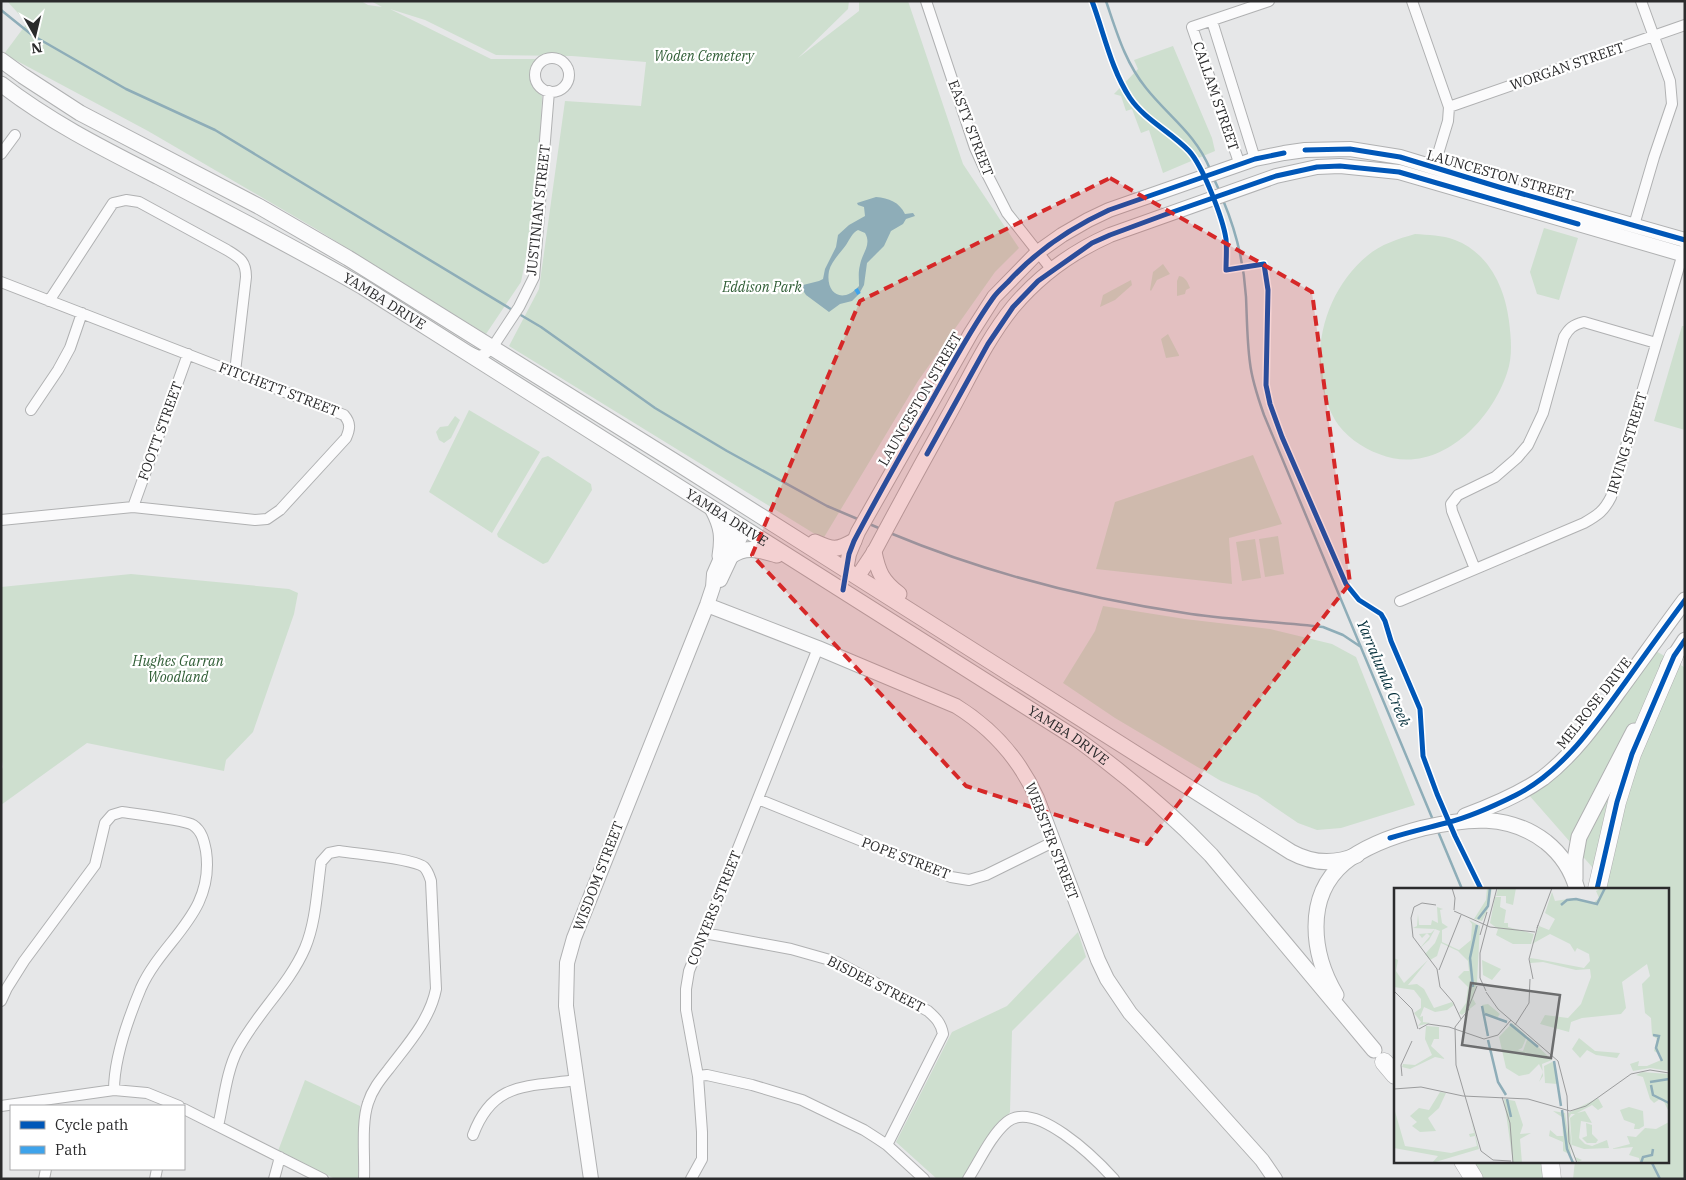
<svg xmlns="http://www.w3.org/2000/svg" width="1686" height="1180" font-family="'IBM Plex Serif',serif">
	<style>
		.green { fill: #cedfcf }
		.water { fill: #8eadb8; fill-rule: evenodd }
		.lines { fill: none; stroke-linecap: round; stroke-linejoin: round }
		.stream { stroke: #8eadb8; stroke-width: 2.5 }
		.street-casing { stroke: #b0b1b2; stroke-width: 12 }
		.secondary-casing { stroke: #b0b1b2; stroke-width: 16 }
		.primary-casing { stroke: #b0b1b2; stroke-width: 17 }
		.highway-casing { stroke: #b0b1b2; stroke-width: 19 }
		.street { stroke: #fbfbfc; stroke-width: 10 }
		.secondary { stroke: #fbfbfc; stroke-width: 14 }
		.primary { stroke: #fbfbfc; stroke-width: 15 }
		.highway { stroke: #fbfbfc; stroke-width: 18 }
		.quiet { stroke: #3ea3eb; stroke-width: 4; stroke-dasharray: 8 4; stroke-linecap: butt }
		.cycleway-casing { stroke: #fff; stroke-width: 8 }
		.cycleway { stroke: #0057b8; stroke-width: 5 }
		.marked { fill: #d62828; fill-opacity: 0.2; stroke: #d62828; stroke-width: 4; stroke-dasharray: 10 6; stroke-linejoin: round }
		.labels { text-anchor: middle; dominant-baseline: central; stroke-width: 4.5; stroke-linejoin: round; paint-order: stroke }
		.park-label { font-size: 14px; font-style: italic; fill: #2f5d35; stroke: #fff }
		.street-label { font-size: 14px; fill: #2b2b2c; stroke: #fff }
		.water-label { font-size: 15px; font-style: italic; fill: #032e3a; stroke: #fff }
		.inset-river { fill: none; stroke: #8eadb8; stroke-width: 2.5 }
		.inset-road { fill: none; stroke: #9b9c9d; stroke-width: 1 }
		.view { fill: #6c6d6e; fill-opacity: 0.15; stroke: #6c6d6e; stroke-width: 2.5 }
		.inset-edge { fill: none; stroke: #2b2b2c; stroke-width: 2.5 }
	</style>
	<rect width="100%" height="100%" fill="#e6e7e8"/>
	<path class="green" d="M7,1h354l7,4 14,2 -11,-6h478l-1,8 -50,49 61,-47v-10h49l55,163 56,84 -24,24 -77,109 -95,158 -314,-193 30,-57 26,-188 76,5 5,-44 -74,-6 -76,-1 -71,-35 -35,-11 101,50h46l-5,16 1,12 9,9v4l-6,105 -15,77 -35,52 -170,-105 -168,-98 -144,-77 23,-31z
		M1173,46l39,92 3,13 -52,22 -14,-43 -8,3 -9,-24 -6,2 -5,-15 -7,-2 24,-25 -4,-9z
		M1544,228l34,10 -19,62 -22,-6 -7,-22z
		M1415,234c13,1 27,1 40,6 34,13 50,48 54,81 2,17 4,35 -2,52 -17,51 -71,104 -128,81 -17,-6 -35,-19 -44,-34 -30,-53 -14,-126 32,-164 14,-12 31,-17 48,-22z
		M1163,264l7,10 -13,6 -6,11 -1,-1 3,-18z
		M1179,276c7,1 9,7 11,12l-4,2 -1,4 -8,2v-15z
		M1131,280l1,5 -17,15 -15,7 3,-12z
		M1682,326h3v104l-31,-9z
		M1168,334l11,21v1l-13,2 -5,-19z
		M469,410l71,42 -48,81 -63,-41z
		M455,416l5,4 -9,18 -7,5 -5,-3 -3,-8 4,-5 8,-1z
		M1253,455l29,69 -53,14 3,46 -136,-15 19,-67z
		M548,456l43,28 1,6 -44,72 -5,2 -45,-27 -1,-3 45,-76z
		M1278,536l6,38 -19,3 -6,-38z
		M1255,539l6,39 -19,3 -6,-39z
		M131,574l158,15 9,4 -4,21 -41,118 -27,28 -2,11 -137,-28 -86,62v-34l2,-4 -2,-12v-168z
		M1103,606l82,13 85,10 62,15 24,13 59,148 -74,23 -24,2 -19,-7 -41,-28 -36,-14 -106,-63 -52,-35 32,-52z
		M1654,650l30,17 1,-1v513h-112l2,-18h92v-272h-60v-5l-79,-90z
		M1078,932l8,25 -74,74 -2,81 -46,67h-27l-41,-37 56,-110 55,-26z
		M305,1080l55,26 -2,73h-23l-57,-28z
		M1469,1161h76l1,18h-66z"/>
	<path class="water" d="M876,197c13,1 23,5 29,17l8,-1 2,3 -9,3 -3,5 -12,7 -7,15 -17,17 -3,22 -5,9 -7,7 -12,3 -11,8 -23,-17 -2,-3 -1,-7 16,-4 4,-2 2,-10 11,-22 2,-12 11,-10 16,-9 -1,-9 -6,-2 -1,-2zM858,230l7,3c7,12 -3,20 -5,32 -2,7 -1,14 -1,21 -17,19 -34,7 -30,-15 2,-9 11,-18 17,-26 4,-6 6,-12 12,-15z"/>
	<g class="lines">
		<path class="stream" d="M1106,1c11,32 19,61 40,87 23,29 49,45 64,81
			M1,10l31,25 94,54 89,41 299,181
			M1214,179l5,11
			M1223,200c13,31 21,63 23,97 1,22 1,44 4,66 2,18 8,35 14,52l169,405
			M519,314l22,13 114,81 72,43 100,55 33,14
			M867,523l14,6
			M890,533c96,40 198,66 301,81 43,6 88,8 132,13l20,8 18,12
			M1437,829l25,60
			M1651,1161l9,18"/>
		<defs>
			<path id="street" d="M926,1l49,147 10,22 22,43 45,57
				M1412,1l37,106 -1,14 -14,46
				M1212,21l43,138
				M535 75a17 17 0 1 1 34 0a17 17 0 1 1-34 0Z
				M1449,107l236,-82
				M1,154l14,-19
				M1240,165l-48,-138 77,-26
				M1634,225l20,-68 18,-53 -2,-23 -29,-80
				M1,282l343,133c7,8 6,14 2,23l-66,72 -13,9 -12,1 -122,-13 -132,13
				M49,301l64,-98 13,-3 13,2 88,48c13,8 19,11 19,27l-11,95
				M470,352l9,4 6,-2 7,-6 27,-41 15,-30 15,-186
				M31,410l27,-40 12,-22 12,-35
				M133,507l55,-153
				M1475,569l-23,-58 -1,-7 7,-9 37,-18 22,-19 11,-13 15,-32 21,-76c5,-9 9,-12 20,-15l72,21
				M1400,601l184,-78c14,-8 20,-12 27,-26l73,-247
				M758,799l193,78 18,3 17,-5 67,-33
				M704,933l87,16 46,13 91,49c8,7 13,12 15,23l-56,111
				M1,1001l6,-13 17,-27 71,-96 10,-42 7,-8 10,-3c13,2 63,8 71,13 9,6 11,16 13,26 9,63 -43,88 -65,137 -13,31 -27,69 -27,102
				M698,1076l9,-1 45,10 50,15 62,30 14,9 9,6 37,34
				M1,1106l113,-16 33,3 32,13
				M184,1109l139,70
				M218,1126c6,-25 8,-54 20,-77 19,-36 51,-64 67,-101 11,-26 12,-58 16,-86l8,-9 10,-2c18,3 73,7 85,16 4,4 5,8 7,14l5,108c-6,31 -29,56 -48,81 -8,10 -16,20 -20,33 -7,21 -3,53 -4,76
				M473,1135c20,-54 54,-48 104,-55
				M44,1179l2,-10
				M155,1179l2,-10
				M274,1179l6,-22
				M691,1179l11,-20v-27l-4,-56 -12,-66v-21l3,-18 129,-323
				M968,1179c11,-17 23,-44 39,-57 28,-23 88,36 107,57"/>
			<path id="secondary" d="M846,570l3,-16 9,-22 113,-199 23,-36 44,-45 24,-17 26,-15 21,-10 146,-51 29,-6 21,-3 45,-1 50,8 102,31 183,52
				M858,576l16,-24c24,-45 48,-89 73,-134 21,-37 39,-78 66,-111 26,-31 61,-56 97,-72l166,-59 41,-9 23,-1 59,6 286,83
				M720,580l24,-51
				M707,605l111,43 138,58c37,23 63,52 81,92l61,162 9,19 23,34 132,147 13,19
				M591,1179l-25,-173 1,-43 7,-25 133,-333 6,-18 1,-13 22,-50"/>
			<g id="primary">
				<path d="M1,60l22,16 57,37 180,94 88,51 326,203 617,391c22,12 43,13 66,3"/>
				<path id="s1" d="M1,84c49,38 103,65 158,93 68,36 137,71 204,110l714,452c48,35 92,72 134,116l163,195"/>
				<path d="M713,510c9,17 10,27 7,46"/>
				<path d="M815,542c18,8 21,9 39,-1"/>
				<path d="M874,552c4,20 8,29 25,42"/>
				<path d="M731,556c15,-11 29,-6 46,-1"/>
				<path d="M1668,666l17,-26"/>
				<path d="M1465,816c27,-10 54,-21 78,-38 30,-23 53,-55 75,-86 22,-30 44,-61 67,-92"/>
				<path d="M1575,879v-20l4,-22 55,-106"/>
				<path d="M1336,995c-24,-40 -32,-98 8,-132 22,-18 52,-28 79,-35 44,-10 85,-15 123,14 15,12 26,29 31,47"/>
			</g>
			<path id="highway" d="M1597,889l20,-87 15,-48 42,-98
				M1384,1062l11,13
				M1463,1161l11,18
				M1550,1161l2,18"/>
		</defs>
		<use href="#street" class="street-casing"/>
		<use href="#secondary" class="secondary-casing"/>
		<use href="#primary" class="primary-casing"/>
		<use href="#highway" class="highway-casing"/>
		<use href="#street" class="street"/>
		<use href="#secondary" class="secondary"/>
		<use href="#primary" class="primary"/>
		<use href="#highway" class="highway"/>
		<path class="quiet" d="M856,289l3,5"/>
		<defs>
			<path id="cycleway" d="M1092,1c12,32 19,68 38,97 15,22 41,34 59,53 14,15 34,68 37,88 1,10 0,21 0,31l38,-6 4,26 -2,95 4,19 12,33 64,147 13,16 22,14 4,7 6,20 29,68 3,47 14,38 18,42 26,53
				M1305,150l45,-1 50,8 102,31 183,52
				M927,454l61,-110 25,-37 25,-26 54,-38 18,-8 54,-20 112,-39 41,-9 23,-1 59,6 179,52
				M843,590l6,-36 5,-13c23,-44 48,-88 73,-132 21,-37 41,-76 66,-111 4,-6 10,-11 15,-16 29,-32 62,-54 101,-72l146,-51 29,-6
				M1390,838c19,-6 37,-10 56,-15 24,-6 48,-17 70,-28 47,-24 78,-70 108,-111 20,-28 40,-56 61,-84
				M1597,889l20,-87 15,-48 42,-98 11,-16"/>
		</defs>
		<use href="#cycleway" class="cycleway-casing"/>
		<use href="#cycleway" class="cycleway"/>
	</g>
	<path class="marked" d="M1110,178l202,114 38,291 -203,261 -181,-58 -214,-231 108,-254z"/>
	<g class="labels">
		<g class="park-label">
			<text x="704" y="56">Woden Cemetery</text>
			<text x="762" y="287">Eddison Park</text>
			<text x="178" y="661">Hughes Garran<tspan x="178" dy="16">Woodland</tspan></text>
		</g>
		<g class="street-label">
			<text transform="translate(1567 66) rotate(-19)">WORGAN STREET</text>
			<text transform="translate(1216 96) rotate(71)">CALLAM STREET</text>
			<text transform="translate(971 128) rotate(69)">EASTY STREET</text>
			<text transform="translate(1500 175) rotate(16)">LAUNCESTON STREET</text>
			<text transform="translate(538 210) rotate(-84)">JUSTINIAN STREET</text>
			<text stroke="none"><textPath href="#s1" startOffset="441">YAMBA DRIVE</textPath></text>
			<text transform="translate(279 389) rotate(21)">FITCHETT STREET</text>
			<text transform="translate(920 399) rotate(-60)">LAUNCESTON STREET</text>
			<text transform="translate(160 431) rotate(-70)">FOOTT STREET</text>
			<text transform="translate(1627 443) rotate(-73)">IRVING STREET</text>
			<text stroke="none"><textPath href="#s1" startOffset="846">YAMBA DRIVE</textPath></text>
			<text transform="translate(1594 703) rotate(-52)">MELROSE DRIVE</text>
			<text stroke="none"><textPath href="#s1" startOffset="1251">YAMBA DRIVE</textPath></text>
			<text transform="translate(1052 841) rotate(69)">WEBSTER STREET</text>
			<text transform="translate(906 858) rotate(21)">POPE STREET</text>
			<text transform="translate(598 876) rotate(-69)">WISDOM STREET</text>
			<text transform="translate(714 908) rotate(-68)">CONYERS STREET</text>
			<text transform="translate(876 984) rotate(27)">BISDEE STREET</text>
		</g>
		<g class="water-label">
			<text transform="translate(1384 673) rotate(67)">Yarralumla Creek</text>
		</g>
	</g>
	<g transform="translate(1394 888)">
		<rect width="275" height="275" fill="#e6e7e8"/>
		<path d="M93,0h5l-4,21 -6,12 -8,-2 12,-19zM104,0h18l-3,17 -7,-2v-7h-10zM208,0l67,2v181l-19,-3 -17,3 -3,-7 9,-3 -1,5h9l14,-6v-5l-7,-4 3,-12 -5,-4 -1,-17 -6,-5 -3,-29 8,-8 -3,-12 -25,18 4,26 -5,6 -39,4 -11,4 -2,10 -29,-8 5,-9 23,3 13,-14 10,-27 -1,-8 -14,1 -33,-8 -13,1v-5l7,1 47,9 6,-7 -1,-7 -12,-6 -2,4 -5,-8 -20,-10 -18,10 7,-18 10,4 6,-11 -10,-6 7,-21 3,9 20,-3 18,5 6,-5 -3,-7zM101,9h6l-1,10 6,3 -2,13h4v4l26,7 -3,10h-18l-17,-9 2,-6 -8,-6zM43,19l6,2 -3,1 2,13 6,4 -6,3v12l17,8 12,-10 1,-16 -3,-4 11,6 -3,56 -4,17 3,5 -14,11 -3,-2 7,-10 2,-16 -10,-10 6,-6h5l-1,-10 -10,-10 -17,-8 -4,13 -7,4 -5,-6 10,-11 5,-12 -5,-2 -6,11 -9,8 10,-12 -3,-3 -5,5 -3,-4 12,-1 4,-4 -22,-1 4,-2 1,-12 1,11h12l1,-5 6,3zM0,70l4,2 -2,11 8,12 24,-23 -20,25 9,-1 7,5 10,19 18,-6 2,3 -7,5 -12,2 -11,-5 -4,10 3,-1v6l7,1 -12,3 3,-4 -7,-9 7,-5v-9l-7,-9 -20,-3zM88,72l19,9 -9,11 -9,-5zM94,116l12,10 -3,4 -13,-5 -2,-8zM118,135l15,13 -5,12 -4,2 5,1 5,-14 24,23 -10,4 1,12 -4,6 4,-10 -4,-8 -10,10 -10,2 -13,-8 -7,-31zM32,138l13,1v12h-5l-3,7 14,13 -10,-2 -25,12 -8,-2 1,-3 12,1 17,-10 -7,-16zM185,150l16,13 25,2 -3,5 -21,-3 -9,-5 -7,8 -8,-9zM160,173l4,23 -13,-1 -1,-17zM248,184l27,2v38l-5,-10 -4,-3 -6,4 -4,-4 -7,-22 -7,-2zM46,204l6,1 -7,15 -11,10 8,13 -16,1 -8,-6 5,-4 -7,-6 9,-8 10,2zM204,210l5,9 -5,3 -6,-5 -15,8 8,-2 7,12 -11,-2 -2,17 6,6 7,2 15,-6 2,8 -25,1 -12,-4 -2,-27 5,-4h-4l-2,4 3,30 3,9 7,3 -4,2 -4,-5 -5,-17 -1,-27zM110,211l11,2 8,24 -3,9 11,-1 -11,6 2,24h-9zM235,219l14,4 1,15 -5,3h-5l1,-5 -11,-4 -4,-10zM0,220l11,38 46,7 26,-7 -2,-10 -5,1 -1,-3 5,-1 -3,-14 8,30 -47,14 6,-7 -44,-8zM159,223l12,2 6,42 -8,-4v-9l-14,-6 1,-6 7,6h6l-1,-19zM275,234v41h-29l-1,-5 -10,-3 4,-8 -22,2 19,-5 -3,-8 9,1 9,-9 11,1zM192,235l6,2v9l6,6 -2,3h-9l-5,-5 5,-2z" fill="#cedfcf"/>
		<path class="inset-river" d="M167,17l6,-5 9,-1 21,5 8,-16M84,31l10,-13 2,-18M79,99l-3,-29 7,-33M88,118l6,30M91,126l22,8M116,136l28,23M259,147l6,1 -3,12 6,13M94,152l10,42 8,13M160,173l7,45M256,194l19,-3M257,197l2,10 16,8M113,211l4,18M168,222l5,39 6,14M247,275l2,-6 9,-2 1,-6"/>
		<path class="inset-road" d="M58,0l3,10 -1,12M42,17l-14,-2 -8,4 -3,11 2,19 24,32 3,18 13,15 8,17M60,23l36,16 45,5M143,40l15,-40M86,47l7,-23M45,82l22,-55M139,91l-4,-20 9,-34M0,103l18,18 6,20M92,103l-6,-13v-25l17,-65M92,104l12,17 60,52 9,35 2,46 8,21M75,121l-14,18 1,38 25,86 12,9 18,1M73,123l10,-25M121,137l14,-22 1,-24M25,141l9,-5 21,3 35,12 14,-4 13,-15M8,188l-1,-11 11,-24M0,201l27,-2 42,9 65,3 42,12 16,-5 45,-32 19,-4 19,3M108,209l8,26 3,40"/>
		<path class="view" d="M77,95l89,12 -9,63 -89,-13z"/>
		<rect width="275" height="275" class="inset-edge"/>
	</g>
	<rect width="1686" height="1180" fill="none" stroke="#2b2b2c" stroke-width="5"/>
	<rect x="10" y="1105" width="175" height="65" fill="#ffffff" stroke="#aaaaab"/>
	<rect x="20" y="1121" width="25" height="8" fill="#0057b8" stroke="#aaaaab"/>
	<text x="55" y="1130" font-size="15" fill="#2b2b2c">Cycle path</text>
	<rect x="20" y="1146" width="25" height="8" fill="#3ea3eb" stroke="#aaaaab"/>
	<text x="55" y="1155" font-size="15" fill="#2b2b2c">Path</text>
	<g transform="translate(35 35) rotate(172)" stroke="#ffffff" stroke-width="4" paint-order="stroke">
	<path d="M0-4L9 19L0 12L-9 19Z" fill="#2b2b2c"/>
	<text y="-8" font-size="14" font-weight="bold" text-anchor="middle" fill="#2b2b2c">N</text>
	</g>
</svg>
